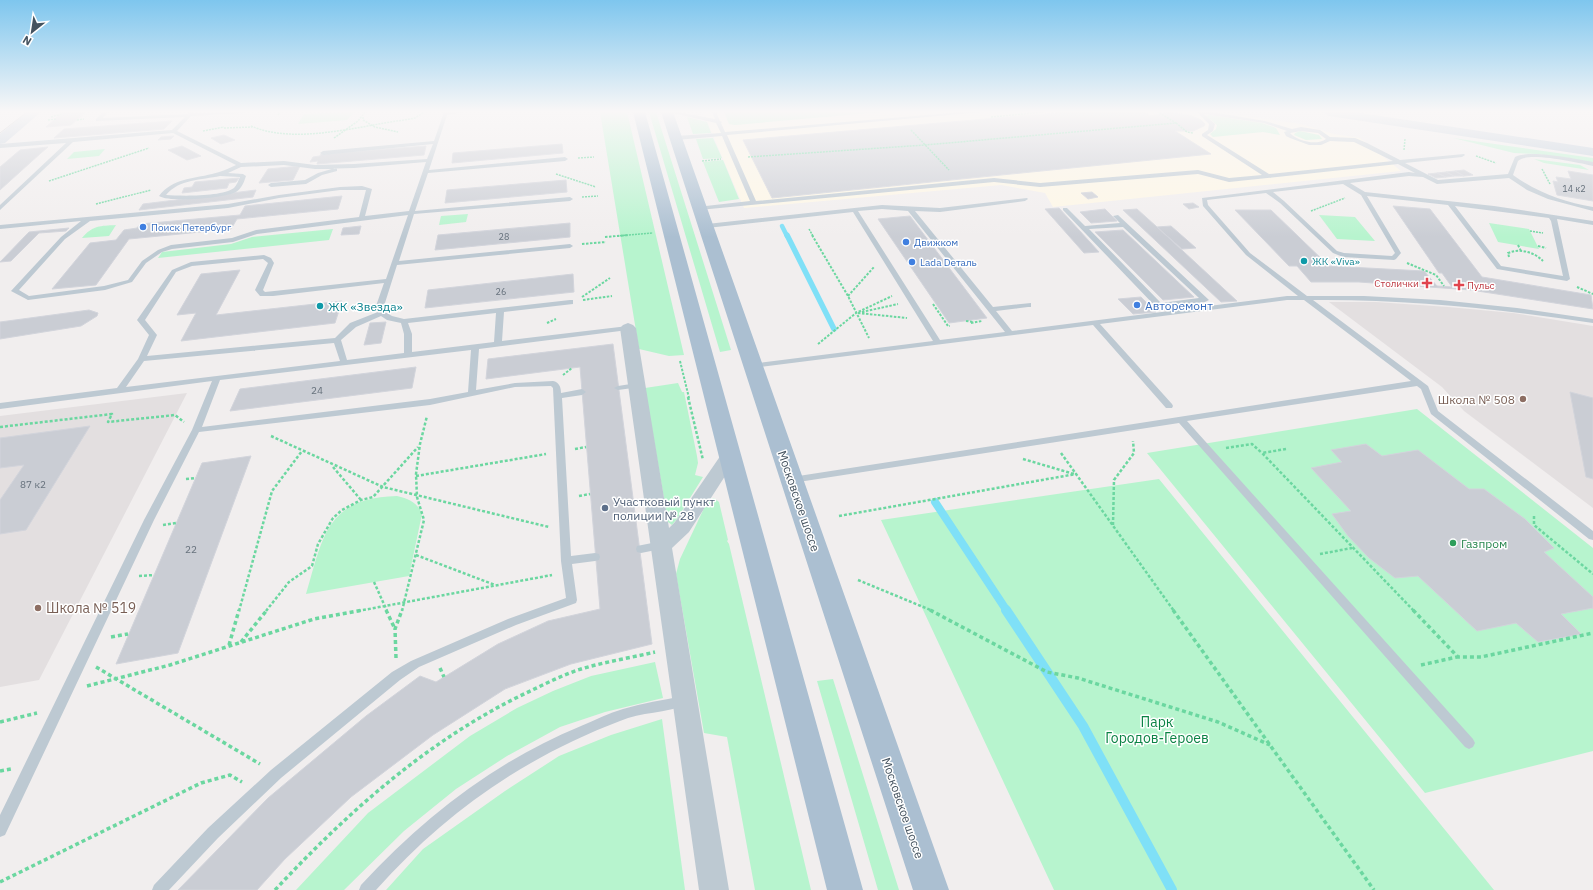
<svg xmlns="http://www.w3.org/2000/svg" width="1593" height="890" font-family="'IBM Plex Sans',sans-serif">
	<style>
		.commercial { fill: #fef7e5 }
		.education { fill: #e3dfe0 }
		.green { fill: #b7f4ce }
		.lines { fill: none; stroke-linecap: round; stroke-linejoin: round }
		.stream-far3 { stroke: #7fe0f7; stroke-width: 4.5 }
		.stream-far2 { stroke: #7fe0f7; stroke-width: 5.5 }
		.stream-far1 { stroke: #7fe0f7; stroke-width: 8 }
		.stream { stroke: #7fe0f7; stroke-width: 10 }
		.building { fill: #cacdd4; stroke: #d2d4db }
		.path-far3 { stroke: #6bd7a0; stroke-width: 1.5; stroke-dasharray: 2 1; stroke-linecap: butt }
		.path-far2 { stroke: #6bd7a0; stroke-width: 2; stroke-dasharray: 2.5 1.5; stroke-linecap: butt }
		.path-far1 { stroke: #6bd7a0; stroke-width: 2.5; stroke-dasharray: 3 2; stroke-linecap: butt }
		.path { stroke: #6bd7a0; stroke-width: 3.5; stroke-dasharray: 4 3; stroke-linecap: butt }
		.lane { fill: #bdc9d2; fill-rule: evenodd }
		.street { fill: #bdc9d2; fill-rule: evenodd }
		.secondary { fill: #bfccda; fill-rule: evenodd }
		.primary { fill: #abbfd1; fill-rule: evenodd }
		.tram { stroke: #b0b4ba; stroke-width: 1 }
		.shop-dot { fill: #3f7fe0; stroke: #fff; stroke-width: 1.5 }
		.culture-dot { fill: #0f9aa8; stroke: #fff; stroke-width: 1.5 }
		.health-dot { fill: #e0444e; stroke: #fff; stroke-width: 1.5 }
		.education-dot { fill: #8d6e63; stroke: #fff; stroke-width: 1.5 }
		.service-dot { fill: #5c6f8a; stroke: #fff; stroke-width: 1.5 }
		.leisure-dot { fill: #2e9e5b; stroke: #fff; stroke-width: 1.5 }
		.labels { text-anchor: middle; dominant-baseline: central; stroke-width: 3; stroke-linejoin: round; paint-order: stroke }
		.far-number-label { font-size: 9px; fill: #66717c }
		.far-shop-label { font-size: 10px; fill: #366cbe; stroke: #fff; text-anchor: start }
		.far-culture-label { font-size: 10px; fill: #0d838f; stroke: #fff; text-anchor: start }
		.far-health-label { font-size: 10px; fill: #be3a42; stroke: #fff; text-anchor: end }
		.number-label { font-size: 10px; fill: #66717c }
		.shop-label { font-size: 12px; fill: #366cbe; stroke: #fff; text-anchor: start }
		.culture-label { font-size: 12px; fill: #0d838f; stroke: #fff; text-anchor: start }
		.education-label { font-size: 12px; fill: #785e54; stroke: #fff; text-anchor: end }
		.service-label { font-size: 12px; fill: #4e5e75; stroke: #fff; text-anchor: start }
		.street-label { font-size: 12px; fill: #44525e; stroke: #fff }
		.leisure-label { font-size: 12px; fill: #27864d; stroke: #fff; text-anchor: start }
		.near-education-label { font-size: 14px; fill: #785e54; stroke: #fff; text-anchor: start }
		.near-park-label { font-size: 14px; fill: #0b8345; stroke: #fff }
	</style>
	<rect width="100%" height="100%" fill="#f1eeee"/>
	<path class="commercial" d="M703,112h514l84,12 33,10 26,4 41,33 -348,36 -8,-14 -44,-8 -257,23z"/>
	<path class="education" d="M1329,302h47l72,5 65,6 80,13v182l-129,-97 -22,-24z
		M187,393l-148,287 -39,7v-271z"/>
	<path class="green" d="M354,112l-7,8 -49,4 6,-10z
		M600,112h27l57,243 -15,1 -30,-7z
		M649,112h7l75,238 -11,2z
		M724,112h157l-146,13 -6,-1z
		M1209,115l53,8 14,5 4,7 -17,-3 -50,5 -3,-3 6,-5 1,-4 -11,-9z
		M687,117l20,5 4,11 -18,1z
		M1300,131l19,4 3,4 -16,1 -12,-5 1,-2z
		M713,138l9,20 -19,1 -7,-20z
		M1453,138l140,20v5l-55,-9 -24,-1z
		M105,149l-6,7 -32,3 7,-7z
		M1534,159l46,6 9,5 -45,-7z
		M723,160l16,39 -20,3 -16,-40z
		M468,214l-2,8 -27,3 2,-9z
		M1319,215l36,2 20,24 -38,-2z
		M1489,223l40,6 10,20 -41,-7z
		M116,225l-7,11 -27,2c11,-13 18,-12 34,-13z
		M333,229l-4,11 -171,18 4,-6 69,-8 21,-7z
		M678,383l4,9h2l13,64 1,7 -3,12 8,2 -26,42 -5,6 -4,-3 -23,-134z
		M1417,409l176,139v203l-168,42 -278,-340z
		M1159,479l335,411h-440l-173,-370z
		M397,496c12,3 20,6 25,18l-13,62 -103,18c17,-57 20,-96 91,-98z
		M714,498l5,4 9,38 -1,1 2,3 82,346h-56l-28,-153 -23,-4 -28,-159 4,-15 26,-55 4,-4z
		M655,662l8,36 -58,14 -45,15 -53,29 -51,33 -52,42 -60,59h-48l72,-77 102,-77 47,-28 36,-17 38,-15z
		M833,679l66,211h-21l-61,-209z
		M662,719l23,171h-299l37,-41 82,-58 54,-35 52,-21z"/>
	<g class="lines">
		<path class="stream-far3" d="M782,226l5,10"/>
		<path class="stream-far2" d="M787,235l47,94"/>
		<path class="stream-far1" d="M935,502l72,109"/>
		<path class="stream" d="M1006,610l77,116 89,164"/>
	</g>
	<path class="building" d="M63,112h23l-15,13 -25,2z
		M1066,112h79l6,4 18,-4 20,3 12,5 4,4 -1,2 -11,5h-18l36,23 -439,44 -29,-58z
		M172,121l-8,8 -110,9 10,-9z
		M224,135l11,5 -14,4 -10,-6z
		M174,136l-3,3 -13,1 3,-3z
		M562,144l1,9 -111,10 1,-10z
		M182,146l19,10 -14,4 -19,-10z
		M426,146l-2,9 -107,9 1,-3 -8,1 3,-5 7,-1 1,-2z
		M48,147l-7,6 -41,37v-23l20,-17z
		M300,166l-7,14 -34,3 9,-14z
		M1464,170l9,5 -9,1 -9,-5z
		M1455,171l9,5h-10l-8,-4z
		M1568,171l25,4v26l-36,-6 -4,-14 5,1 -2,-5 15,2z
		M1446,172l8,4 -8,1 -9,-4z
		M1437,173l9,4 -10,1 -8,-4z
		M239,178l-3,4 -7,1 -2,5 -45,5 2,-5 8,-1 3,-5z
		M566,180l1,12 -122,11 2,-13z
		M256,190l-3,7 -114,13 4,-6z
		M1092,192l6,5 -10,2 -7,-6z
		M342,196l-4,13 -101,10 -6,10 -102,10 -33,46 -44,4 38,-46 26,-3 8,-10 13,-2 3,-4 100,-9 5,-9z
		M1193,203l6,4 -10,2 -6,-5z
		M1393,206l37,3 52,68 109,18 2,14 -122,-19 -112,-8h-48l-14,-16h-8l-54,-56h36l58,56 95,5 13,15 15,1 -10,-14h-3z
		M1059,208l40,44 -15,1 -39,-44z
		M1105,209l12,12 -26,2 -11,-11z
		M1137,209l20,18 80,74 -16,1 -98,-92z
		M910,216l77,102 -38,5 -71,-104z
		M570,223v14l-135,13 3,-15z
		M361,226l-2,8 -18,1 2,-7z
		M1171,226l25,22 -14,1 -25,-22z
		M69,228l-3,3 -27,2 -28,28 -11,1 29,-30z
		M1123,230l71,67 -31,3 -68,-68z
		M240,270l-24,45 126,-14 -7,22 -154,18 15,-28 -19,2 24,-41z
		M573,274l1,18 -149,16 3,-18z
		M1141,297l15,15 -23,2 -15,-15z
		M89,310l9,3 -1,3 -16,10 -81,13v-17z
		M386,322l-5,21 -17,2 6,-22z
		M613,344l39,300 -81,20 -66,25 -72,46 -82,62 -66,62 -28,31h-79l90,-92 98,-82 54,-40 16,6 62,-38 50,-23 52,-12 -20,-242 -94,12 2,-20z
		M416,367l-4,21 -182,23 10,-22z
		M1570,392l23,6v81l-7,-2z
		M90,426l-64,104 -26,4v-34l24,-35 -24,3v-30z
		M1366,444l16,12 36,-6 51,39h15l41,30 29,29 -10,4 49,45v11l-32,6 20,20 -43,8 -22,-19 -39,8 -59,-55 -23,2 -26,-20 -21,-22 -16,-22 19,-3 -40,-43 31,-6 -11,-12z
		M251,456l-73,197 -62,11 86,-201z"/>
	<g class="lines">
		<path class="path-far3" d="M278,115l2,-3
			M51,117l10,-3
			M363,117v3l12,7 23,5
			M991,117l53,-5
			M48,120l8,-1
			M77,120l7,-1
			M1176,123l11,9 6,1
			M251,126c44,19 107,0 153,-6l11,-2 9,-6
			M224,128l28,-1
			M911,130l38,40
			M203,131l21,-4
			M334,138l24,-17 7,-9
			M1404,150l1,-11
			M1476,156l20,7
			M748,157l177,-12 251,-22 -18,-11
			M578,158l16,-1
			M702,161l19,-2
			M1542,169l8,15
			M556,174l40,13
			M49,181l100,-33
			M582,197l16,-1
			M96,204l55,-14
			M1311,211l34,-13
			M809,229l4,7
			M1530,231l13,2
			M617,236l36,-3"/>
		<path class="path-far2" d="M812,235l36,61 21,42
			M605,237l24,-2
			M582,244l24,-2
			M1518,245l3,6
			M1538,246l8,2
			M1509,257l-1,-4c12,-5 26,-1 35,8
			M1407,263l29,12 8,11
			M1577,287l16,7
			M848,296l26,-29
			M582,297l28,-19
			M583,300l29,-4
			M933,304l15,22h2
			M862,312l36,-8
			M858,313l49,5
			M966,321l7,1
			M547,323l9,-4
			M971,323l11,-2
			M818,344l38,-31 36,-17
			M680,361l9,37
			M563,375l9,-7"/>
		<path class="path-far1" d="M688,397l15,63
			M0,427l112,-13 -4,8 67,-7 9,7
			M271,436l112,51 166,40
			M1226,448l26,-4 10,9
			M575,449l11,-2
			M1286,449l-24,4 152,158
			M1061,453l113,158
			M1023,459l51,15
			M333,467l28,33
			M416,476l130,-22
			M186,479l10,-1
			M579,496l11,-2
			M839,516l237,-42
			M1534,516v9l59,49
			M163,525l13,-2
			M1113,525l1,-45 20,-27 -1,-12
			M1320,554l32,-6
			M416,555l79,30
			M139,576l15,-1
			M858,580l75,31
			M374,582l13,29
			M239,611l33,-120 30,-40
			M266,611l23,-29 23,-16 6,-22 15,-26 9,-8 19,-10 12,-3 45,-50
			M358,611l194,-36
			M402,611l22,-91 -7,-23 -1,-23 4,-30 7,-28"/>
		<path class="path" d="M386,610l9,19
			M930,610l117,62 31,6 140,44 52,23
			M1173,610l201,280
			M1413,610l45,47h23l112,-24
			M111,637l17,-3
			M241,642l26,-32
			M229,645l10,-35
			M396,658l-1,-29 7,-19
			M1421,665l36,-8
			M96,667l164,97
			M440,668l4,9
			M87,686l83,-21 144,-46 49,-9
			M0,722l37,-9
			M0,771l11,-2
			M0,882l201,-99 29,-8 12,7
			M275,890c73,-78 153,-150 251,-197 17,-8 34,-17 52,-23 25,-8 52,-12 77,-18"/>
		<path class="lane" d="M103,112h5l-5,6 85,-4 1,-2h5l-1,1 54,-1 -2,1 -54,3 -14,15 64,32 43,-2 31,4 39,-1 73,-5 6,-15 -110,11 -3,-2 3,-2 111,-10 10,-29h22l-19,3 -18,55 136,-13 3,2 -3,2 -137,12 -13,38 155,-14 3,2 -3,2 -156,13 -15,47 171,-17 3,2 -3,2 -173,17 -13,41 1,6 7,4 12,3 166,-19h3v4l-69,8 -2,29 126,-15 4,2 -4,2 -149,19 -3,41 39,-7 38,-2c6,1 8,6 8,12l21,-4 4,3 -4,3 -20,3 9,158 24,-3 4,1 1,3 -1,3 -4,1 -23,3 5,36 -1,3 -60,22 -97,42 -19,13 -119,98 -63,60 -49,52h-17l2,-5 54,-57 63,-58 121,-98 19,-11 97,-42 58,-21 -5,-37 -8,-173 -2,-2 -36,1 -85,18 -231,27 -45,88 -149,315 -5,2v-22l144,-295 48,-90 20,-49 -212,28v-6l117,-15 21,-29 11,-24 -12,-15 35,-50 19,-8 73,-7 7,3 3,5 -11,27 2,2 121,-13 22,-64 -151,19 -24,8 -61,7 -10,3 -16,11 -14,19 -27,8 -77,10 -17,-9 50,-54 20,-16 -81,8v-4l228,-21 51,-9 61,-8 22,-1 10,3 -7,27 44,-5 17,-49 -72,6 -39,1 -31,-4 -43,2 -13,6 15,1 3,2c-2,6 -4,12 -10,16 -12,6 -66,11 -77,4 14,-18 33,-17 53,-22 9,-2 16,-5 24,-9l-63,-32 -100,9 -73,68v-5l66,-62 -66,5v-4l172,-14 13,-13 -89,4v-2zM220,176l20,1c-2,4 -3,8 -6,11 -12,9 -53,8 -68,7 13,-16 36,-15 54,-19zM340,190h26l-7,27 -103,13 -24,8 -61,7 -13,5 -16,11 -14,19 -24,6 -75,10 -10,-6 46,-51 25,-18 138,-13 51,-10zM263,259l5,4 -13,27 5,6h13l111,-13 -8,23 2,6 -28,11 -15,15 -188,18 10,-21 -12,-15 31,-48 16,-6zM496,313l-2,29 -82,10v-18l-4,-11zM381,316l6,4 14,3 3,11v19l-57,7 -6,-20 15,-13zM334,343l6,18 -214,26 18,-26zM471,350l-3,42 -38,7 -228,28 18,-47z
			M668,112h10l37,7 -3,-7h4l4,9 2,1 -1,1 4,9 237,-20h21l-256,23 29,66 238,-23 46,5 158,-13 31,8 33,-3 -60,-39v-2l6,-4 1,-6 -12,-12h15l53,9 27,8 9,-2 19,3 10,7 25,1 12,5 33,17 64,-6 1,1 -3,2 -57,6 33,17 70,-6 7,-17c14,-8 61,2 78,5v4c-14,-3 -66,-15 -75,-5l-5,14c25,18 51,27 80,32v4l-45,-12 -21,-9 -18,-12 -72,6 -14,-7 -14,-1 -59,7 15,9 129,14 99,15v4l-36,-6 13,60 -3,2 -70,-12 -49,-64 -81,-9 34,57 -5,6 -2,1 -51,-3 -10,-4 -53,-50 -14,-10 -59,7 1,5 42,48 57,43h57l76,4 77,8 76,11v4c-93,-14 -186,-24 -280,-23l115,86 10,25 155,120v9l-4,-1 -158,-125 -10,-25 -4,-3 -230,35 286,318 2,4 -2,4 -4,2 -4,-2 -286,-324 -387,60 -5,-3 5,-3 619,-96 -107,-81h-17l-187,24 72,80 1,2 -1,2h-6l-73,-83 -340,43h-3l-1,-2 1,-2 183,-23 -80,-129 -146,16 -3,-2 3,-2 175,-19 58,3 87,-10 1,1 -3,2 -85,11 -25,-1 78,96 38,-4v4h-3l-32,4 16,20 275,-35h11l-52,-41 -43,-49 -1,-8 207,-26 6,1 -17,-9 -169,18 -31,-8 -158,13 -46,-5 -295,28 -2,-1v-2l53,-6 -28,-65 -46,4 -3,-2 3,-2 45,-3 -5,-10zM1204,114l60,9 23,8 -3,1 2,4 4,2 19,7h12l9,-4 24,1 39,19 -124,13 -62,-39 6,-4 2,-7zM1301,131l17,2 8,6c-9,7 -29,2 -36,-6zM1343,184l18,11 34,58 -3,3 -48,-3 -7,-2 -53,-50 -11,-9zM1455,206l94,12 2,3 12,55 -62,-10zM882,209l26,2 97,121 -65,8 -82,-129z
			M335,168l2,1v2l-15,4 -16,9 -35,3 -3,-2 3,-2 34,-3 13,-7z
			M1063,208h4l18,18 35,-3 -7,-7 5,-1 91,85 -4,2 -49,5 -93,-97zM1123,227l76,71 -38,5 -72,-74z
			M637,383l4,2 -1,2 -22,3 -4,-2 4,-2z
			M662,541l4,1 1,3 -1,3 -25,5 -4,-1 -1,-3 1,-3z
			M683,696l4,1 2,4 -2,4c-21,8 -46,7 -67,16 -97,37 -175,92 -244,169h-17l2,-5c64,-69 133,-123 220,-159 14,-6 28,-13 42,-17 20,-6 40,-9 60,-13z"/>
		<path class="street" d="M628,323l5,2 3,3 33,200 6,-6 48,-70 6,-2 6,2 3,4 -49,76 -17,16 57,342h-30l-79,-562 3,-3z"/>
		<path class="secondary" d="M27,112h14l-36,31 -5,1v-10z
			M1323,112h31l239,36v8l-264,-40z"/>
		<path class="primary" d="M633,112h12l218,778h-36z
			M661,112h12l276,778h-36z"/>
		<path class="tram" d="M0,133l27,-21"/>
	</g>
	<linearGradient id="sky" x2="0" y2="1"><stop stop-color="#7ec6ee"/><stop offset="0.47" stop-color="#f9f7f7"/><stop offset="1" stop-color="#f9f7f7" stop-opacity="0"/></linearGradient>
	<rect width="1593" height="237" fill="url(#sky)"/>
	<g class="shop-dot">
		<circle cx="143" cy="227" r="4"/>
		<circle cx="906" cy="242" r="4"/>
		<circle cx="912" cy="262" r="4"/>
		<circle cx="1137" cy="305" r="4"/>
	</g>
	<g class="culture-dot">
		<circle cx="1304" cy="261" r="4"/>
		<circle cx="320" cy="306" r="4"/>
	</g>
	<g class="health-dot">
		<path d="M1425 277h4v4h4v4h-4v4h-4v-4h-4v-4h4z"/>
		<path d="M1457 279h4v4h4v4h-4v4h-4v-4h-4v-4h4z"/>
	</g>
	<g class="education-dot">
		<circle cx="1523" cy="399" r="4"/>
		<circle cx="38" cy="608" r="4"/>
	</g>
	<circle class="service-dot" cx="605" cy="508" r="4"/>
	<circle class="leisure-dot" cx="1453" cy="543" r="4"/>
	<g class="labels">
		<g class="far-number-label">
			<text x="1574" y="188">14 к2</text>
			<text x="504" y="236">28</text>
			<text x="501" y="291">26</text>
		</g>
		<g class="far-shop-label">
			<text x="151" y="227">Поиск Петербург</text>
			<text x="914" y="242">Движком</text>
			<text x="920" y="262">Lada Dеталь</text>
		</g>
		<g class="far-culture-label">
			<text x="1312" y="261">ЖК «Viva»</text>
		</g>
		<g class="far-health-label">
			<text x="1419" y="283">Столички</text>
			<text x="1467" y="285" text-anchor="start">Пульс</text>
		</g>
		<g class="number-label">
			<text x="317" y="390">24</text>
			<text x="33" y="484">87 к2</text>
			<text x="191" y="549">22</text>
		</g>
		<g class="shop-label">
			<text x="1145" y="305">Авторемонт</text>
		</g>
		<g class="culture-label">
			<text x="328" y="306">ЖК «Звезда»</text>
		</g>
		<g class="education-label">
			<text x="1515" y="399">Школа № 508</text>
		</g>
		<g class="service-label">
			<text x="613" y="501">Участковый пункт<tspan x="613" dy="14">полиции № 28</tspan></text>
		</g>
		<g class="street-label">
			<text transform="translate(799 501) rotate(71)">Московское шоссе</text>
			<text transform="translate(903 808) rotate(71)">Московское шоссе</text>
		</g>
		<g class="leisure-label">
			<text x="1461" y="543">Газпром</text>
		</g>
		<g class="near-education-label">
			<text x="46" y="608">Школа № 519</text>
		</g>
		<g class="near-park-label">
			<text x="1157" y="722">Парк<tspan x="1157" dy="16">Городов-Героев</tspan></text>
		</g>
	</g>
	<g transform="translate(32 32) rotate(210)" stroke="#ffffff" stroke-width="3" paint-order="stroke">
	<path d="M0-3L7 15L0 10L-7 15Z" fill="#44525e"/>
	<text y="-6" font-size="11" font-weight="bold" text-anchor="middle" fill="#44525e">N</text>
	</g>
</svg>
